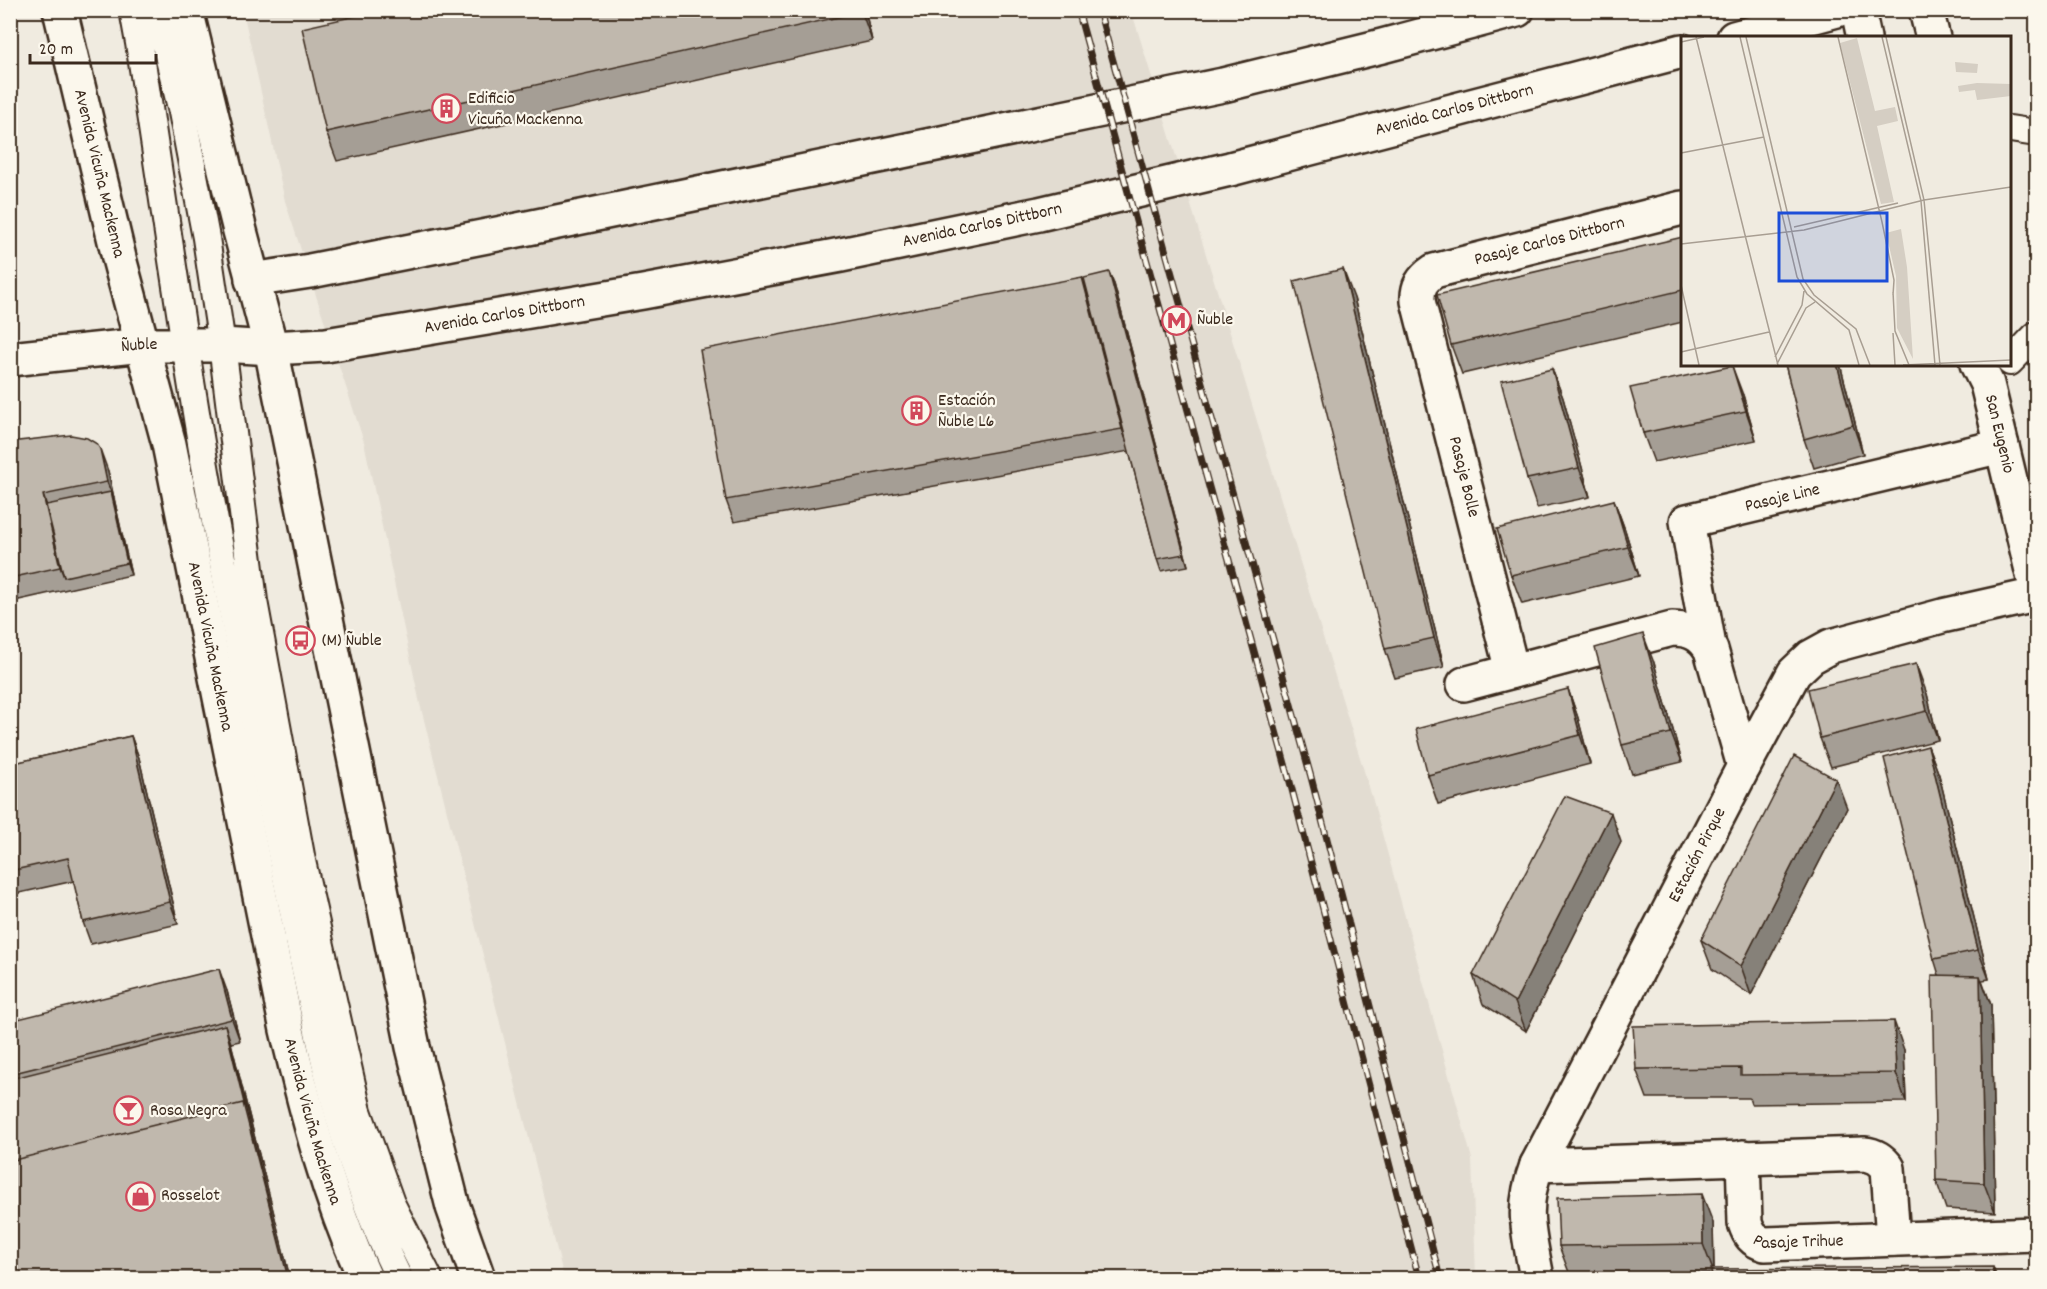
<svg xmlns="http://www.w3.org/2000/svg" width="2047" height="1289" font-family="Dekko,sans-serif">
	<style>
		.built { fill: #e2dcd1 }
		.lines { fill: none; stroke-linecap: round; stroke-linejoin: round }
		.lane-casing { stroke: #3b2a1e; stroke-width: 30 }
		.street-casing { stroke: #3b2a1e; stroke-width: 38 }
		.secondary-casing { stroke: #3b2a1e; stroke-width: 38 }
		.primary-casing { stroke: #3b2a1e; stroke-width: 38 }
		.lane { stroke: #fbf7ec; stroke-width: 26 }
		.street { stroke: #fbf7ec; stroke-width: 33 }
		.secondary { stroke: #fbf7ec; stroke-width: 33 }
		.primary { stroke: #fbf7ec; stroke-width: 33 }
		.rail-casing { stroke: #3b2a1e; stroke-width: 7 }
		.rail { stroke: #fbf7ec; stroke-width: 4.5; stroke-dasharray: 14; stroke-linecap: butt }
		.wall { fill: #a59e95; stroke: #3b2a1e; stroke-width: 1.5 }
		.shaded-wall { fill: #868179; stroke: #3b2a1e; stroke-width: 1.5 }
		.building { fill: #c0b8ad; stroke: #3b2a1e; stroke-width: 1.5 }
		.labels { text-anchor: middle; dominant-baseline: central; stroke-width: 4.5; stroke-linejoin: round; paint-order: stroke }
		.poi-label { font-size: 18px; fill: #3b2a1e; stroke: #fbf7ec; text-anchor: start }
		.street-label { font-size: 18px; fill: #3b2a1e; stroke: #fbf7ec }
		.inset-road { fill: none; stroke: #a89e92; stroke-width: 1.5 }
		.view { fill: #1d4ed8; fill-opacity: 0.15; stroke: #1d4ed8; stroke-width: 3 }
		.inset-edge { fill: none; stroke: #3b2a1e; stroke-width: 3 }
	</style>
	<rect width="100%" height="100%" fill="#f0ebe0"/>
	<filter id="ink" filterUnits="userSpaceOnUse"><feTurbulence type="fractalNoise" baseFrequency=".0167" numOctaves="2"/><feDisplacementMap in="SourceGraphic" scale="12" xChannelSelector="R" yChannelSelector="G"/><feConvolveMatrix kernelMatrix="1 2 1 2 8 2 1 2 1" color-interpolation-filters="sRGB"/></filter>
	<g filter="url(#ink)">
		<path class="built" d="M243,11h921l-30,8 238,778 100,362 4,119h-912l-144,-574 -56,-262 -79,-241z"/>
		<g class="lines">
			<defs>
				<path id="lane" d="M133,10l6,33c23,146 43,294 69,440 23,127 49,254 75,380 30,141 51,286 116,415
					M157,10l25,102 24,126 16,107 32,256 48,260 56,250 33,92 38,75
					M2010,129l26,4
					M2010,362l26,-27"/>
				<g id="street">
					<path id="s1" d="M1709,646l-22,-125 315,-75"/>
					<path id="s2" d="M1512,671l-94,-370c-1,-14 4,-22 16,-30l248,-63"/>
					<path d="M1464,684l208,-55c18,0 30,5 39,21l33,116"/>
					<path id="s3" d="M1743,1157l2,66c4,12 8,18 20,21l271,-10"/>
					<path d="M1537,1165l327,-11c11,1 17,5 24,14l5,71"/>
					<path id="s4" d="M1537,1278c-8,-45 -17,-68 0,-113l207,-399 50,-93 17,-16 20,-11 111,-30 94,-21"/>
				</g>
				<g id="secondary">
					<path d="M1858,10l6,28"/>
					<path d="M1926,10l7,28"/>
					<path d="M1734,38l103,-28"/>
					<path d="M252,280l58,-9 223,-44 690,-142 159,-39 135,-36"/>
					<path id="s5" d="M10,359l133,-14h79l49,3 55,-3 317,-53 198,-37 198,-41 191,-45 452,-118"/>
					<path id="s6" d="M1977,364l10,20 49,203"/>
				</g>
				<g id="primary">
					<path id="s7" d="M60,10l60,252 49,182 118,586c20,85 42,169 78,248"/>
					<path d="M186,10l54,221 31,117 142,699 40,160 25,71"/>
				</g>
			</defs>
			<use href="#lane" class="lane-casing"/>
			<use href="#street" class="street-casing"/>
			<use href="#secondary" class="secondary-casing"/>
			<use href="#primary" class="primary-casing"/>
			<use href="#lane" class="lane"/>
			<use href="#street" class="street"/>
			<use href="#secondary" class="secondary"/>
			<use href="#primary" class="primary"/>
			<defs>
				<path id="rail" d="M1078,10l212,772 129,496
					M1099,10l212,767 129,501"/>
			</defs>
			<use href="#rail" class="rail-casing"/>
			<use href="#rail" class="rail"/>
		</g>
		<path class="wall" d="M382,10h483l7,31 -535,120 -11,-29z
			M1683,237v85l-221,52 -11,-29z
			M1114,284l74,282 -27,5 -4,-12 -28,-108 -395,71 -8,-22 361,-211z
			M1354,298l90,369 -49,11 -10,-29z
			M1785,364h55l23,90 -49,14 -10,-29z
			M1552,369l11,29 27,99 -53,11 -10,-29z
			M1743,395l13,45 -102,22 -11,-29z
			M10,442l98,29 23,104 -63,14 -58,13z
			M1614,500l11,30 14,46 -117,28 -11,-29z
			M1654,663l28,99 -50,12 -10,-29z
			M1568,689l10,29 12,46 -152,40 -10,-29z
			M1927,694l11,46 -107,27 -11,-29z
			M131,736l8,22 39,166 -87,20 -8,-22 -9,-41 -64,14v-131z
			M1928,746l11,29 50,204 -7,1 9,25 4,207 -49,-3 -10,-29 3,-205 -5,-16z
			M1847,808l-96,187 -39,-26 -11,-29z
			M1621,842l-95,189 -43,-27 -10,-29z
			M227,991l13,50 -9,2 59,235h-280v-257z
			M1904,1050l2,52 -155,2 -2,-6h-102l-11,-29z
			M1713,1223l1,46 -2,4 -142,2 -11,-29z"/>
		<path class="shaded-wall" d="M861,10h4l7,31z
			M1343,269l11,29 90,369 -10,-29z
			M1109,272l5,12 74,282 -4,-12z
			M1082,277l8,22 40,152 -8,-22z
			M1837,364h3l23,90 -10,-29z
			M1732,366l11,29 13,45 -10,-29z
			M1552,369l11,29 27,99 -11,-29z
			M100,449l8,22 23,104 -4,-12 -16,-71 -4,-10z
			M43,495l8,22 13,60 -4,-10z
			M1614,500l11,30 14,46 -11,-29z
			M1643,634l11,29 28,99 -11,-29z
			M1916,664l11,30 11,46 -11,-29z
			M1568,689l10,29 12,46 -10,-29z
			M131,736l8,22 39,166 -8,-22z
			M1928,746l11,29 50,204 -11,-29z
			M1836,779l11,29 -96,187 -10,-29z
			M1611,813l10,29 -95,189 -11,-29z
			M219,969l8,22 13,50 -8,-22z
			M1980,976l11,29 4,207 -11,-29z
			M1894,1021l10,29 2,52 -10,-29z
			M225,1025l6,18 59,235h-2z
			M1702,1194l11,29 1,50 -11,-29z
			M1993,1267l4,11h-4z"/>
		<path class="building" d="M382,10h479v2l-535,120 -24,-104z
			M1683,237v53l-232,55 -14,-50z
			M1343,269l91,369 -49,11 -91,-368z
			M1109,272l75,282 -27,5 -73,-281z
			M1082,277l40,152 -396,71 -26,-150z
			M1785,364h52l16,61 -49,14z
			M1732,366l14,45 -103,22 -13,-45z
			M1552,369l27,99 -52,11 -26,-98z
			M71,435l16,3 10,6 3,5 7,33 -64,13 17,72 -50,11v-136z
			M111,492l16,71 -63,14 -18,-72z
			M1614,500l14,47 -117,28 -14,-46z
			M1643,634l28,99 -49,12 -27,-97z
			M1916,664l11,47 -107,27 -12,-49z
			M1568,689l12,46 -152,40 -12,-46z
			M131,736l39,166 -87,20 -15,-64 -58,13v-107z
			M1928,746l50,204 -44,9 -50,-201z
			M1794,756l42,23 -95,187 -40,-26z
			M1565,796l46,17 -96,189 -42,-27z
			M219,969l13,50 -222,55v-53z
			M1932,975l48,1 4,207 -48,-3z
			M1894,1021l2,52 -155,2v-7l-105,1 -3,-43z
			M225,1025l20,82 -2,-4 -233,58v-82z
			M243,1103l45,175h-278v-117z
			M1702,1194l1,50 -144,2 -2,-48z
			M1993,1267v11h-281l-1,-9z"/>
	</g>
	<defs>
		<symbol id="building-ring" viewBox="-11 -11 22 22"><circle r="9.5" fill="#fbf7ec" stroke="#d1495b" stroke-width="1.5"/><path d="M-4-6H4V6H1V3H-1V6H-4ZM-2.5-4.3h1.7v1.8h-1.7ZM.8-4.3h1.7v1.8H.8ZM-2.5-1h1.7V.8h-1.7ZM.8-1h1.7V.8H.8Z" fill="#d1495b"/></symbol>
		<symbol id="metro-ring" viewBox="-11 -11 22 22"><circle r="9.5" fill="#fbf7ec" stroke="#d1495b" stroke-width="1.5"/><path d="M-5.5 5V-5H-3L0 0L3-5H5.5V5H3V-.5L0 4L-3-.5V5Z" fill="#d1495b"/></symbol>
		<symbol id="bus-ring" viewBox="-11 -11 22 22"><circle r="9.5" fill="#fbf7ec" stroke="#d1495b" stroke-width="1.5"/><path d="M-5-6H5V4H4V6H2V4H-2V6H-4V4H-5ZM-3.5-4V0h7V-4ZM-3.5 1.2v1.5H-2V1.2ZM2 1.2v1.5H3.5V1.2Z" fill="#d1495b"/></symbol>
		<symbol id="bar-ring" viewBox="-11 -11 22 22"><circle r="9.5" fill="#fbf7ec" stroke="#d1495b" stroke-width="1.5"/><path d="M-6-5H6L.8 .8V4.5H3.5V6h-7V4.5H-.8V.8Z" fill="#d1495b"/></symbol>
		<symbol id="shop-ring" viewBox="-11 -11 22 22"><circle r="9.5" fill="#fbf7ec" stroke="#d1495b" stroke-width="1.5"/><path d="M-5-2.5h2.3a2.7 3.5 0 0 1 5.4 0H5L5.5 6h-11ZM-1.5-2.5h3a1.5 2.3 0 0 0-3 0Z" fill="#d1495b"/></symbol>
	</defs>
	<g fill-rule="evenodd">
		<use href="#building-ring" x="430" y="92" width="33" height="33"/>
		<use href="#metro-ring" x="1160" y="304" width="33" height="33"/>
		<use href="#building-ring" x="900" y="394" width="33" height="33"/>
		<use href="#bus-ring" x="284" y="624" width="33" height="33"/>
		<use href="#bar-ring" x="112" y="1094" width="33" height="33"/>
		<use href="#shop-ring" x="124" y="1180" width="33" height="33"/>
	</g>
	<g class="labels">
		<g class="poi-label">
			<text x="468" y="99">Edificio<tspan x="468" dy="21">Vicuña Mackenna</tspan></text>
			<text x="1197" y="320">Ñuble</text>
			<text x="938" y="401">Estación<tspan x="938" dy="21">Ñuble L6</tspan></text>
			<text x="322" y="641">(M) Ñuble</text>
			<text x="150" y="1111">Rosa Negra</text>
			<text x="161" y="1196">Rosselot</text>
		</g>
		<g class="street-label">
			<text stroke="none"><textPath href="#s5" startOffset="1470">Avenida Carlos Dittborn</textPath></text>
			<text stroke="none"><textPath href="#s7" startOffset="168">Avenida Vicuña Mackenna</textPath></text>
			<text stroke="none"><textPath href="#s5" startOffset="984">Avenida Carlos Dittborn</textPath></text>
			<text stroke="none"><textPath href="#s2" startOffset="537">Pasaje Carlos Dittborn</textPath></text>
			<text stroke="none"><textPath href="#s5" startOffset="498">Avenida Carlos Dittborn</textPath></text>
			<text stroke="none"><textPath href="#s5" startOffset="130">Ñuble</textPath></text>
			<text stroke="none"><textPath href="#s6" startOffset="74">San Eugenio</textPath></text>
			<text transform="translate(1463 477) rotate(76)">Pasaje Bolle</text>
			<text stroke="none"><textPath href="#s1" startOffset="225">Pasaje Line</textPath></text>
			<text stroke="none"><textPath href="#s7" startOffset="654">Avenida Vicuña Mackenna</textPath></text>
			<text stroke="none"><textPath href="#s4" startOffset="464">Estación Pirque</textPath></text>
			<text stroke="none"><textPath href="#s7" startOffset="1140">Avenida Vicuña Mackenna</textPath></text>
			<text stroke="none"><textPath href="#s3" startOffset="130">Pasaje Trihue</textPath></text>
		</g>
	</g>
	<g transform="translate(1681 36)">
		<rect width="330" height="330" fill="#f0ebe0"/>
		<path d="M176,2l18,73 20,-4 3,14 -21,5 17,76 -13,2 -41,-161zM274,26l23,2 -1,9 -21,-1zM296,47l34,1v12l-34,4 -2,-10 -16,2 -1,-6zM220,193l6,38 6,92 -16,-31 -1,-52 -10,-43z" fill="#d5cec3"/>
		<path class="inset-road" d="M15,1l49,198M59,1l57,240 10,17 42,36 10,35M65,1l57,242 11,16 42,34 14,36M157,1l44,185 12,58 -1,15M201,1l39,164 14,164M205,1l38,163 16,165M0,6l23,-5M0,117l83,-16M113,191l104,-24M64,199l33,130M0,208l123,-14 120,-30 87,-13M0,249l18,80M212,256l2,39 14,34M212,297l2,32M0,316l88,-20M94,321l27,-52 2,-14M96,328l29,-56 9,-6M222,329l108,-5"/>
		<path class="view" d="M98,177h108v68h-108z"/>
		<rect width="330" height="330" class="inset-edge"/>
	</g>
	<rect width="2047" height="1289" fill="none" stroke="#fbf7ec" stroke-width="36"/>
	<rect x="18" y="18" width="2011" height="1253" fill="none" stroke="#3b2a1e" stroke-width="2" filter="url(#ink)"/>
	<path d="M30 54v9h126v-9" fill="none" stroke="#3b2a1e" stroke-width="3"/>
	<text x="39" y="54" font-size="18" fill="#3b2a1e" stroke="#fbf7ec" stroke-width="4.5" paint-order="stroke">20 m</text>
</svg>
